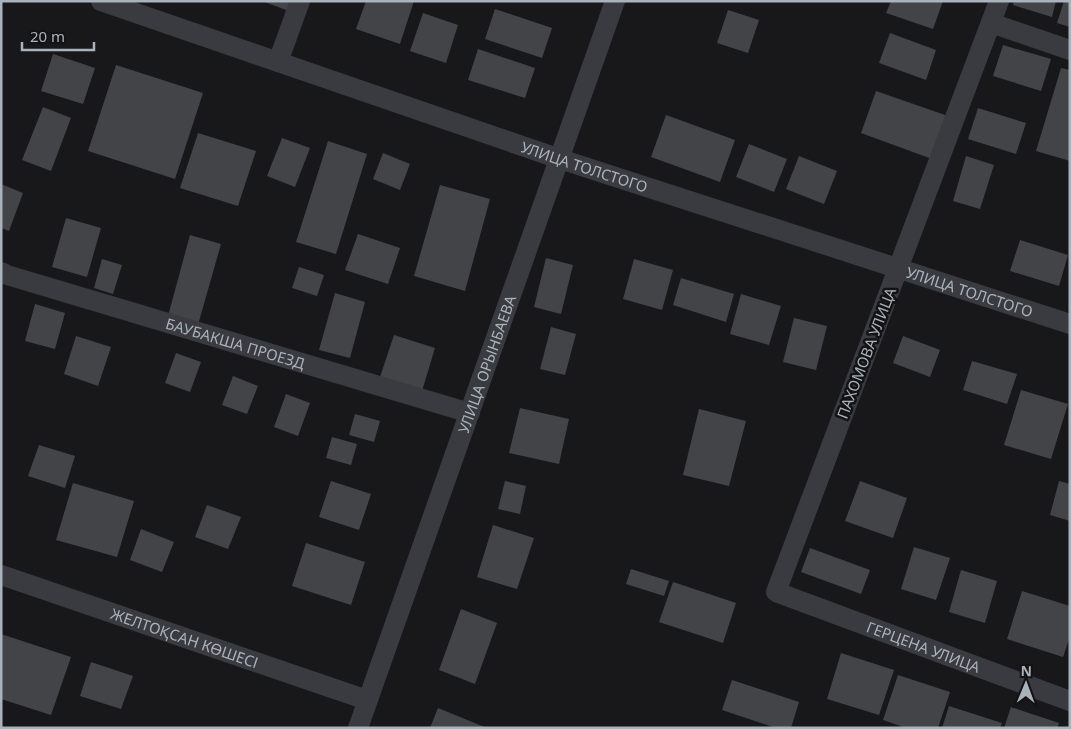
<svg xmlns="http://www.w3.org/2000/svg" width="1071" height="729" font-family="'Noto Sans',sans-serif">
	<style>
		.building { fill: #424447 }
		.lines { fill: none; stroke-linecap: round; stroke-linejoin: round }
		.minor { stroke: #393b40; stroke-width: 20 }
		.labels { text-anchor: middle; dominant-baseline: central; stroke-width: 5; stroke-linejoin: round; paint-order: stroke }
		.street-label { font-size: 15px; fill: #aab2bb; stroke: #131315 }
	</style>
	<rect width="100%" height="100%" fill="#18181a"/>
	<path class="building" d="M262,1h30l-3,10z
		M366,1h48l-14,43 -44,-15z
		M891,1h52l-10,28 -47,-16z
		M1014,1h42l-4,16 -39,-12z
		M1064,1h6v26l-13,-4z
		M495,9l57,19 -10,30 -57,-19z
		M728,10l31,10 -11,33 -31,-10z
		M423,13l35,12 -12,38 -36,-12z
		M890,33l46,17 -10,30 -47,-17z
		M1003,45l48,14 -10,32 -48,-15z
		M478,49l57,19 -10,30 -57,-18z
		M53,54l42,14 -12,36 -42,-13z
		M116,65l87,28 -28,86 -87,-28z
		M1061,68l9,2v91l-34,-10z
		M876,91l72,25 -16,43 -71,-26z
		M43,107l28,11 -20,53 -29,-11z
		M978,108l48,15 -10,31 -48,-15z
		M666,115l69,25 -15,42 -69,-25z
		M198,133l58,18 -18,55 -58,-18z
		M282,138l28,10 -15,39 -28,-11z
		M328,141l39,13 -31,100 -40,-12z
		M749,144l38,15 -13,33 -38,-15z
		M383,153l27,11 -10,26 -27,-11z
		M799,156l38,15 -13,33 -38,-15z
		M966,156l28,9 -14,44 -27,-8z
		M1,184l22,9 -14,38 -8,-3z
		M440,185l50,14 -25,92 -51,-15z
		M66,218l35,10 -14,49 -35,-10z
		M358,234l42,14 -12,36 -43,-14z
		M190,235l31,9 -23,81 -30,-9z
		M1020,240l48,15 -9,31 -49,-15z
		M546,258l27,7 -12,49 -27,-7z
		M102,259l20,6 -9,29 -19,-6z
		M634,259l39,11 -11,40 -39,-11z
		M299,267l25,8 -7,21 -25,-8z
		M681,278l53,16 -8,28 -53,-17z
		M335,293l30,9 -15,56 -31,-8z
		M741,294l40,12 -12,39 -39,-11z
		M35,304l30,9 -10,36 -30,-8z
		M794,318l33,8 -11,44 -33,-8z
		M551,327l25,7 -11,41 -25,-6z
		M394,335l41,13 -13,43 -42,-14z
		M76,336l35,11 -13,39 -34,-12z
		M903,336l37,14 -10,27 -37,-14z
		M176,353l25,9 -11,30 -25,-9z
		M972,361l45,13 -10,30 -44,-14z
		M233,376l25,10 -11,28 -25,-9z
		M1021,390l47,14 -17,55 -47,-14z
		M286,394l24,9 -12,33 -24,-9z
		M520,408l49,11 -10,45 -50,-11z
		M699,409l47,12 -17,65 -46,-11z
		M355,414l25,7 -6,21 -25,-7z
		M332,437l25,7 -6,21 -25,-7z
		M39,445l36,11 -10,32 -37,-12z
		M331,481l40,13 -12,36 -40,-13z
		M505,481l21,5 -6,28 -22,-5z
		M860,481l47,17 -14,40 -48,-17z
		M1059,481l11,3v37l-20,-6z
		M73,483l61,18 -17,56 -61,-17z
		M207,505l34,12 -13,32 -33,-12z
		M493,525l41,13 -17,51 -40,-12z
		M141,529l33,13 -12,30 -32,-12z
		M306,543l59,19 -14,43 -59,-19z
		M914,547l36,11 -14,42 -35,-11z
		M810,548l60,22 -9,24 -60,-22z
		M631,569l38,12 -5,15 -38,-12z
		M961,570l36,11 -12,42 -36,-11z
		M673,582l63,21 -13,40 -64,-21z
		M1022,591l48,15v30l-7,21 -56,-18z
		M461,609l36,14 -22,61 -36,-14z
		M1,634l70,23 -20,58 -50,-16z
		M841,653l53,17 -15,45 -52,-16z
		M91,662l42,14 -12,33 -41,-13z
		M898,675l52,17 -12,36h-32l-23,-8z
		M732,680l67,22 -8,26h-15l-54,-18z
		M949,706l53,17 -2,5h-58z
		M1011,707l48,16 -2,5h-53z
		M438,708l49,20h-57z"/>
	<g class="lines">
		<g class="minor">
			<path id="s1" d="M101,1l459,158 510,165"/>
			<path id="s2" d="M999,1l-223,591 294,109"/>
			<path d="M991,23l79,27"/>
			<path d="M278,62l22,-61"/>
			<path id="s3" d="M1,272l6,3 463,138"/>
			<path id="s4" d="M1,575l366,125"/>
			<path id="s5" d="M358,728l257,-727"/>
		</g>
	</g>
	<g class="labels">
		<g class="street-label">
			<text stroke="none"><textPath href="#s1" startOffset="511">УЛИЦА ТОЛСТОГО</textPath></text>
			<text stroke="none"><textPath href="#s1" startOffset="916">УЛИЦА ТОЛСТОГО</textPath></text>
			<text stroke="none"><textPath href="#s3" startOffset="245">БАУБАКША ПРОЕЗД</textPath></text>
			<text transform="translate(866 353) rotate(-69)">ПАХОМОВА УЛИЦА</text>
			<text stroke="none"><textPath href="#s5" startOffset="386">УЛИЦА ОРЫНБАЕВА</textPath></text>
			<text stroke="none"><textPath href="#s4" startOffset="194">ЖЕЛТОҚСАН КӨШЕСІ</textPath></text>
			<text stroke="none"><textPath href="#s2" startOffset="789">ГЕРЦЕНА УЛИЦА</textPath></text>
		</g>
	</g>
	<rect width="1071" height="729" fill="none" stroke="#aab2bb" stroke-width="5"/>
	<g transform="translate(1026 684) rotate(1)" stroke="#131315" stroke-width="4" paint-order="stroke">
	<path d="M0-4L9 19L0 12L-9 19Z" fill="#aab2bb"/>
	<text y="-8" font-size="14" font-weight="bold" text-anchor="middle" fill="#aab2bb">N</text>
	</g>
	<path d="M22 42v8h72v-8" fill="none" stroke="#aab2bb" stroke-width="2.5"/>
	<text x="30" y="42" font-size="15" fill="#aab2bb" stroke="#131315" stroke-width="4" paint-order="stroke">20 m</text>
</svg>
